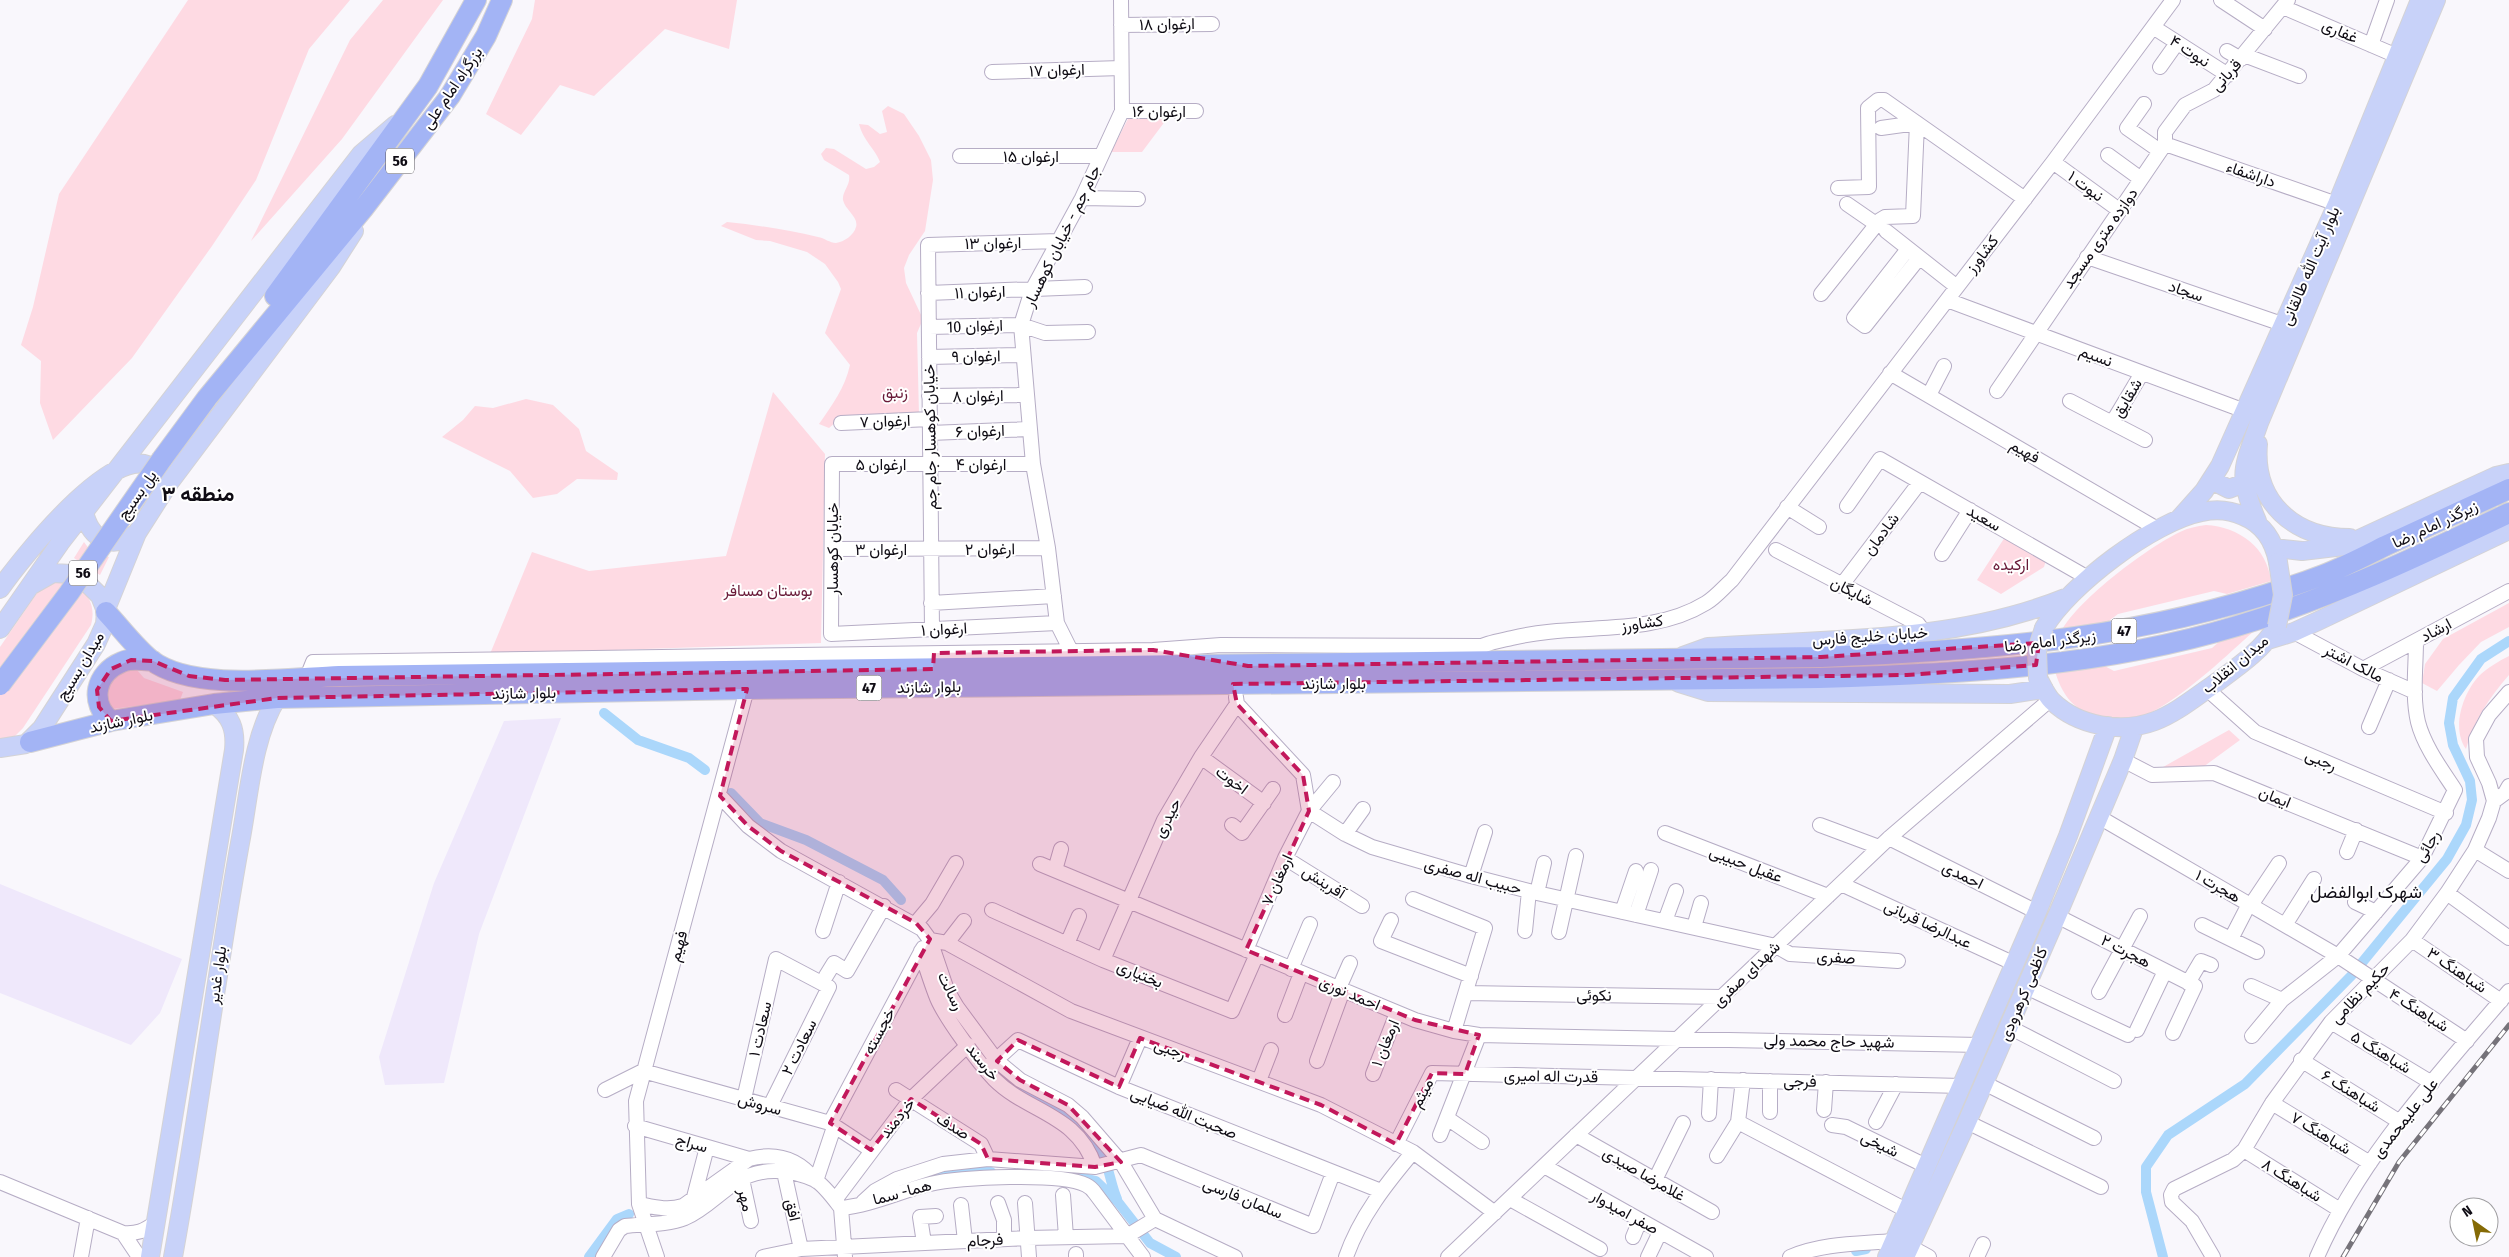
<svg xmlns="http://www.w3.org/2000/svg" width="2509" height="1257" font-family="'Fira Sans Condensed',Vazirmatn,sans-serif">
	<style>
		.built { fill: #efe8fb }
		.green { fill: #fedae3 }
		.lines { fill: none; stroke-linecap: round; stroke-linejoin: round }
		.canal { stroke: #abd7fb; stroke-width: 10 }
		.minor-casing { stroke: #b6adc5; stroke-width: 16 }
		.major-casing { stroke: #d4d3d5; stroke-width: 20 }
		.highway-casing { stroke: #d4d3d5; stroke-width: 22 }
		.minor { stroke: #fff; stroke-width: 14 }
		.major { stroke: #c8d2f9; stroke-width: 18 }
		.highway { stroke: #a3b4f5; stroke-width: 20 }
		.rail-casing { stroke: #76737a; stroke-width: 5 }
		.rail { stroke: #fff; stroke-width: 3; stroke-dasharray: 9; stroke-linecap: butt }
		.major-bridge-casing { stroke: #d4d3d5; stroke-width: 20; stroke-linecap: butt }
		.highway-bridge-casing { stroke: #d4d3d5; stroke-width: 22; stroke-linecap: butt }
		.major-bridge { stroke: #c8d2f9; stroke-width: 18 }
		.highway-bridge { stroke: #a3b4f5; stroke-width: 20 }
		.marked { fill: #c2185b; fill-opacity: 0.2; stroke: #c2185b; stroke-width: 4; stroke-dasharray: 10 6; stroke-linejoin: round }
		.labels { text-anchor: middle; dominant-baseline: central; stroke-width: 4; stroke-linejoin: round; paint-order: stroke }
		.shield { fill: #fff; stroke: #57555a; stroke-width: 1 }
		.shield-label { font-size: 15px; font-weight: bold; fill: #0f0c14 }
		.street-label { font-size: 16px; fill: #0f0c14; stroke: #fff }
		.park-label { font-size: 16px; fill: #691a38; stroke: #fff }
		.neighbourhood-label { font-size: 18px; fill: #0f0c14; stroke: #fff }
		.district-label { font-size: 21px; font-weight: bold; fill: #0f0c14; stroke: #fff }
	</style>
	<rect width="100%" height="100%" fill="#f9f7fc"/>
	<path class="built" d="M561,718l-82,216 -35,149 -59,2 -6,-28 55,-174 70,-162z
		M0,884l182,75 -22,54 -29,32 -131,-52z"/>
	<path class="green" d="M188,0h162l-41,49 -53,131 -44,66 -80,112 -79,82 -13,-37 1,-42 -20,-16 12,-38 26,-113z
		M383,0h60l-101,139 -91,102 99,-201z
		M535,0h202l-8,49 -64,-20 -71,67 -34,-11 -39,50 -35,-21 46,-95z
		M888,106l16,8 15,22 12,24 2,20 -8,51 -16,24 -5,13 2,15 17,36 -6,14 2,82 -77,2 -13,11 -10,-4c13,-19 26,-36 31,-59l-25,-32 16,-44 -3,-7 -13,-18 -18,-12 -37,-11 -14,-1 -35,-14 6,-4c30,3 61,8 91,15 6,1 12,6 18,6 8,-1 18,-8 20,-16 3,-10 -11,-17 -13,-27 -1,-9 8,-15 6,-25l-25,-15 -3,-6 5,-6 8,1 32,20 8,-2 6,-5c-6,-15 -16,-20 -21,-38l9,1 12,9 7,-2 -5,-21z
		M1169,116l-27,36h-31l18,-35z
		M773,392l52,62 -4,189 -331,11 42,-102 57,19 137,-15z
		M526,399l27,6 26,24 7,22 32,22 -1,7 -40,-1 -20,15 -24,4 -23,-27 -68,-34 21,-17 12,-14 18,2z
		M2206,525c33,2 61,22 65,56l-44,13 -13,-3 -96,23 -12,9 -44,7c17,-31 86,-83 118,-98 8,-4 17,-6 26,-7z
		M2005,537l41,23 -2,7 -43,27 -24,-14z
		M84,542l8,11 17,4 -9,18 -26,-17z
		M57,582c24,1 41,17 34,43l-68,103 -10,10 -13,4v-95l39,-57z
		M2509,603v24l-28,15 -22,23 -22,26 -15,-8 3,-19 18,-25z
		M2254,631c-28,25 -96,92 -135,91 -8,0 -18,-5 -26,-7 -21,-6 -32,-23 -38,-44l46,-7 13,7 98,-23 8,-7z
		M2509,656v19c-20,23 -35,45 -43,74 -15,-21 -3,-56 13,-73 8,-8 20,-15 30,-20z
		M125,668l12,2 7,8 39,14 -3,8 -75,10 -3,-19z
		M2229,730l11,10 -41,30 -43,1z"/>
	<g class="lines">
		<path class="canal" d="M604,713l34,27 51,18 16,12
			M731,793l29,30 46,17 77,40 18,20
			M955,1018c16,20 29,44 48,60 33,26 80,37 100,77 6,13 8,30 14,44
			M1067,1174l29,7 22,21 32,41 26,14
			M936,1177l24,-6 31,1
			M1856,1251l10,-2
			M589,1257l28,-38 12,-5
			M2163,1257l-17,-65v-25l22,-32 77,-51 106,-108 96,-117 19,-34 6,-25 -2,-19 -17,-36 -4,-22 4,-25 28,-39 28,-18"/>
		<defs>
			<path id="minor" d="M2221,0l44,29
				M2283,7l114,49
				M1121,25l91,-1
				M2153,27l75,48
				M2371,45l16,-45
				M2227,51l14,8
				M2244,55l55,21
				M2160,67l17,-24
				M992,72l129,-4
				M2144,104l-17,24 33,23
				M1122,111h74
				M2165,144v-12l20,-27 29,-15 74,-90
				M2165,144l172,60
				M2108,155l33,24
				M960,156h141
				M2053,162l66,48
				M1838,188l31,-1 -1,-79 10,-8h6l141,99
				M1082,198l56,1
				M1847,204l29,20
				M1886,231l71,56
				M1908,249l-54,69 11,8 54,-68
				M2087,257l198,68
				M928,293l157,-6
				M1821,294l59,-74 5,-3 28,-1 4,-93 -36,5
				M1947,300l298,111
				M929,327l92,-2 24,8 43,-1
				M929,357l94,-2
				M1890,373l269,157
				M1997,391l168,-247
				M1929,395l15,-29
				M929,396l97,-1
				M2070,401l75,39
				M841,423l89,-4
				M2112,423l30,-50
				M930,433l99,-4
				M1033,464h-201l-1,170 226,-11
				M1847,506l33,-47 208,119
				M1787,507l32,20
				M832,549l216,-1
				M1776,550l142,74 7,9
				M1942,554l28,-44
				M1841,586l79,-104
				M931,603l123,-7
				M932,629l-4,-384 131,-4
				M2294,632l69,37 52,23
				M1071,651l-14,-28 -9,-75 -15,-84 -12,-139 11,-35 50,-92 40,-87 -1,-111
				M1473,651c11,-8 26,-10 39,-13 64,-16 137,0 194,-35 10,-6 18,-16 26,-23l321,-418 120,-162
				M2363,669l146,-78
				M307,677l6,-15 840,-12 68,-5 259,1
				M2207,689l48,43 191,81
				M1237,704l66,71 6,36 36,23 27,13 99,29 66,17 239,53 14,8 108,7
				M2369,727l20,-47
				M1201,757l63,46
				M2123,760l29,15 62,-2 208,85
				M720,796l28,30 33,25 141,78 8,11 17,50 10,17 40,54 23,19 48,25 14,12 39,45 34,57 80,38
				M2494,801l11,-8 4,-7
				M2099,817l239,139 129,85
				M1232,825l10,8 31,-44
				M1820,825l59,22
				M1665,833l163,63
				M1345,834l18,-25
				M1889,838l148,74
				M2475,850l34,21
				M2347,852l9,-22
				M1285,858l77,48
				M1040,864l375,156 39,11 25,4 501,10
				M1055,870l6,-21
				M1471,876l14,-44
				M1841,884l174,80
				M1537,893l7,-30
				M2447,893l62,45
				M1413,899l72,29 -31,103
				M2355,902l21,10
				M2251,905l28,-42
				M992,910l111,50 129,51 25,-57
				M1622,912l14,-41
				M1636,915l15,-45
				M2057,916l138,70 -22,47
				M1391,920l-10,21 90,35
				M1665,921l11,-30
				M916,923l16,-19 24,-41
				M2202,925l55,27
				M2285,925l29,-46
				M1694,927l7,-24
				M823,931l16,-49
				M1525,931l4,-40
				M1559,932l17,-76
				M2231,939l18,-35
				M930,940l17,3 124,68 250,94 92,47 82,61
				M2412,940l89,61
				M947,943l17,-22
				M1067,944l12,-28
				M1246,950l39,-92 24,-47 24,-29
				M921,951c5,16 10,32 16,47 9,21 41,64 57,81 34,34 84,35 101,88
				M1103,960l61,-140 37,-63 36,-53 -1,-7
				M1291,969l19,-45
				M826,976l8,-13 13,8 37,-65
				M2188,983l13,-22 10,4
				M2251,986l31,14
				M2026,987l102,48
				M1339,988l11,-25
				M2099,992l41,-76
				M1466,993l256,4
				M1285,1015l16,-42
				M2331,1022l101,61
				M2009,1027l105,54
				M2137,1030l28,-59
				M2252,1036l30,-36 56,-44 84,-98 33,-68c-13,-20 -31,-44 -37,-68 -6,-26 -2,-55 -2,-81
				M2301,1060l99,62
				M1317,1061l26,-71
				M986,1069l32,-29 101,47 262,104
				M1373,1074l24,-61
				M1259,1081l12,-31
				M1770,1081v31
				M1984,1083l110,55
				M1119,1087l21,-49
				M605,1090l38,-19 187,52 41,27
				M896,1090l85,54 7,15
				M744,1099l32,-140 53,28 -59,119
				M2272,1103l98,60
				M1824,1110l2,-28
				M1709,1114l2,-35
				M1447,1118l35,24
				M1738,1122l168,88
				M1876,1122l20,-38
				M1967,1122l134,65
				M830,1123l93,-175
				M1832,1125l14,2 80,39
				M635,1126l114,33
				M1440,1135l39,-100
				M1576,1135l136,77
				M1396,1144l36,-71 530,13
				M2244,1150l96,60
				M1717,1156l21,-34 5,-42
				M1544,1166l162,91
				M784,1172l17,77
				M742,1179l9,42
				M1655,1180l28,-57
				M816,1181l18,-54
				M0,1182l123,51c14,1 21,-2 32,-10
				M1063,1195l3,42
				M1510,1199l90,50
				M835,1200l76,-101 57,-54
				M693,1201l14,-54
				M863,1202l12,-11 22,-12 46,-15 45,-5 107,8 46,-12 172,71 20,-53
				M998,1203l6,17v19
				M1025,1203l4,54
				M639,1204c15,3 28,7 44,2l66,-47c27,-7 49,0 66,21
				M961,1205l4,36
				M841,1208c31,-3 59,-17 89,-24 29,-7 131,-12 156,1 4,2 7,5 9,8l48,64
				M841,1208l4,49
				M123,1233l16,24
				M1127,1236l28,-17
				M1633,1237l7,-17
				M924,1243l-4,-26 16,-1
				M1909,1246l20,11
				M1076,1254v3
				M81,1257l7,-39
				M603,1257l16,-27 6,-4c19,-2 42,-1 60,-8 19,-8 33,-24 50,-35 23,-16 54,-15 80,-3 9,5 19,19 26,28
				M657,1257l-18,-53 -3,-103 111,-412
				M763,1257l38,-8 226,-11 100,-2
				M1346,1257c14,-40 40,-73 67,-105
				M1448,1257l441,-419 162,-139
				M1648,1257l12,-25
				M1790,1257c33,-14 68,-13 103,-16
				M1977,1257l6,-13
				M2213,1257l-21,-36 -20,-19 -1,-7 3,-6 59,-29 11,-10 28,-47 59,-81 81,-82 35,-47 28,-43 14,-32 5,-17 -5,-18 -12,-26 -1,-18 13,-24 20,-23
				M2317,1257c44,-101 122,-183 192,-266"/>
			<path id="major" d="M2258,444c-5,58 36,94 92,94
				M2214,476l3,7 12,6 15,-6
				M84,512c7,29 28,38 53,21
				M2179,519l25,-28 16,-25 117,-262 83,-204
				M2257,521c-20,-47 -14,-52 2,-98l177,-423
				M2275,548l27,3 42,-5 152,-70 13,-3
				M30,586l30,-43 301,-389 34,-29
				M0,589c17,-25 134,-176 162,-108
				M106,609l31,-76 32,-50 162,-216 23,-36
				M2044,628c24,-42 110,-107 158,-116 14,-3 28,-2 41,4 20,8 31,25 35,46
				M0,629l30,-43 23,-13 18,1 16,9 13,13 6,15 -1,13 -9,20 -54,84 -16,16 -26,4
				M2268,640l26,-8 24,-11 191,-91
				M1683,656l25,-9c119,-8 246,-4 357,-49
				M2038,678c4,7 8,17 14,23 26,25 69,33 103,20 21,-8 39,-23 58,-36 23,-17 49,-34 64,-59
				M1679,683l29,9 302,2 34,-5
				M150,1257l84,-507c2,-21 -3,-34 -20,-46
				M173,1257c25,-137 42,-276 67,-414 9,-46 12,-105 37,-145
				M1887,1257l150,-345 31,-76 40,-110
				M1905,1257l62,-135 90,-206 66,-156 11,-32"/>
			<path id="highway" d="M275,296l153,-210 48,-86
				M162,459l45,-61 156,-189 87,-113 36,-60 16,-36
				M106,612c15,16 28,34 45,48 42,32 137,18 188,16l1482,-19c177,-7 335,-19 502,-82 21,-8 42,-19 62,-29 42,-19 83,-38 124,-57
				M111,721c-22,-18 -16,-48 11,-59 9,-4 21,-2 31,-1
				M30,742l81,-21 103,-17 63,-6 470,-9 1072,-11c139,-4 283,-11 418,-52 94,-28 184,-71 272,-113"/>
		</defs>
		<use href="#minor" class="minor-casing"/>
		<use href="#major" class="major-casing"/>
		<use href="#highway" class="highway-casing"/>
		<use href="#minor" class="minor"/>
		<use href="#major" class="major"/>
		<use href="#highway" class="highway"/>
		<defs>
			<path id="rail" d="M2343,1257l56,-95 110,-137"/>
		</defs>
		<use href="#rail" class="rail-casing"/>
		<use href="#rail" class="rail"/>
		<defs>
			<path id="major-bridge" d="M2277,626l6,-31 -5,-33
				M2038,678l-1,-28 7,-22"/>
			<path id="highway-bridge" d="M0,685l69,-92 93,-134"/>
		</defs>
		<use href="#major-bridge" class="major-bridge-casing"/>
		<use href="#highway-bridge" class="highway-bridge-casing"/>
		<use href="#major-bridge" class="major-bridge"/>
		<use href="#highway-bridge" class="highway-bridge"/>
	</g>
	<path class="marked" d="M2039,643l-3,22 -129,10 -674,9 4,20 66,71 6,36 -63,139 169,70 64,15 -14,39 -33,-1 -36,71 -75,-39 -181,-67 -21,49 -101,-47 -21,21 23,19 48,25 53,57 -26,5 -107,-8 -7,-15 -70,-45 -40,51 -41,-27 100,-184 -14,-16 -135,-72 -33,-25 -28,-30 27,-107 -470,9 -166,23 -12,-14 -2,-17 14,-21 20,-9 22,1 36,15 36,4 708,-11 1,-16 219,-3 95,16 573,-9z"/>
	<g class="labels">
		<g class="shield">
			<rect x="386" y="148.5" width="28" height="25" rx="4"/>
			<rect x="69" y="560.5" width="28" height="25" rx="4"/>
			<rect x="2111.5" y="618.5" width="25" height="25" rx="4"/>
			<rect x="856.5" y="675.5" width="25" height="25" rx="4"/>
		</g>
		<g class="shield-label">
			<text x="400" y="161">56</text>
			<text x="83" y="573">56</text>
			<text x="2124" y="631">47</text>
			<text x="869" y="688">47</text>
		</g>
		<g class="street-label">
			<text transform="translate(1167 24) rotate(-1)">ارغوان ۱۸</text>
			<text transform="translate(2340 31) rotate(23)">غفاری</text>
			<text transform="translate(2190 51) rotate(33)">نبوت ۴</text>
			<text transform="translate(1057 70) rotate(-2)">ارغوان ۱۷</text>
			<text transform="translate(2226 75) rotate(-48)">قربانی</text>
			<text transform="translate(452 88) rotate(-56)">بزرگراه امام علی</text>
			<text x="1159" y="111">ارغوان ۱۶</text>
			<text x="1031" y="156">ارغوان ۱۵</text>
			<text transform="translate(2251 174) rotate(19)">داراشفاء</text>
			<text transform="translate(2086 186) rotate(36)">نبوت ۱</text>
			<text transform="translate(1062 236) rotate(-64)">جام جم - خیابان کوهسار</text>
			<text transform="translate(2100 238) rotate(-55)">دوازده متری مسجد</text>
			<text transform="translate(993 243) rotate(-1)">ارغوان ۱۳</text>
			<text transform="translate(1982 254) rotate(-52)">کشاورز</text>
			<text transform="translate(2310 266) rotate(-67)">بلوار آیت الله طالقانی</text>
			<text transform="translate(2186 291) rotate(19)">سجاد</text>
			<text transform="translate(980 292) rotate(-2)">ارغوان ۱۱</text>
			<text transform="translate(975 326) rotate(-2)">ارغوان 10</text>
			<text transform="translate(976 356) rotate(-1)">ارغوان ۹</text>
			<text transform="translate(2096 356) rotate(20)">نسیم</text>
			<text transform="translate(978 396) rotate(-1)">ارغوان ۸</text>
			<text transform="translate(2127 398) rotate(-59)">شقایق</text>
			<text transform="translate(885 421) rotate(-2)">ارغوان ۷</text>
			<text transform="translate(980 431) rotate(-2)">ارغوان ۶</text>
			<text transform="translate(930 437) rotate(-91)">خیابان کوهسار جام جم</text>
			<text transform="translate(2025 451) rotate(30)">فهیم</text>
			<text x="881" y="464">ارغوان ۵</text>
			<text x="981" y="464">ارغوان ۴</text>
			<text transform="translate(137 495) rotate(-55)">پل بسیج</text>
			<text transform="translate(1984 518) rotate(30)">سعید</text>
			<text transform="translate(2435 524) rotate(-25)">زیرگذر امام رضا</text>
			<text transform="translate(1881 534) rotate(-53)">شادمان</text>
			<text transform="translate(832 549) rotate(-90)">خیابان کوهسار</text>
			<text x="881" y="549">ارغوان ۳</text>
			<text transform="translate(990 549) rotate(-1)">ارغوان ۲</text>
			<text transform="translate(1852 591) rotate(27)">شایگان</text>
			<text transform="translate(1642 623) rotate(-8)">کشاورز</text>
			<text transform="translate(944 629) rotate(-3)">ارغوان ۱</text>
			<text transform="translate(2436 630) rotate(-28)">ارشاد</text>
			<text transform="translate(1870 636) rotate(-4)">خیابان خلیج فارس</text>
			<text transform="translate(2050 641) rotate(-7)">زیرگذر امام رضا</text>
			<text transform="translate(2354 663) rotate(27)">مالک اشتر</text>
			<text transform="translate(2235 664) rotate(-40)">میدان انقلاب</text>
			<text transform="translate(80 666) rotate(-59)">میدان بسیج</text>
			<text x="1334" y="683">بلوار شازند</text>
			<text transform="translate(929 687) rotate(-1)">بلوار شازند</text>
			<text transform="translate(524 693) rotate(-1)">بلوار شازند</text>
			<text transform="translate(121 721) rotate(-12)">بلوار شازند</text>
			<text transform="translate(2321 760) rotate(23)">رجبی</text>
			<text transform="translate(1232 780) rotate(37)">اخوت</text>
			<text transform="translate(2275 797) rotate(22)">ایمان</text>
			<text transform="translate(1167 818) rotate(-63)">حیدری</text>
			<text transform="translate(2427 846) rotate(-59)">رجائی</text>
			<text transform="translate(1746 864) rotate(21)">عقیل حبیبی</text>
			<text transform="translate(1963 875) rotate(26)">احمدی</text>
			<text transform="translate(1473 876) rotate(15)">حبیب اله صفری</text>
			<text transform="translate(1277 880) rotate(-66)">ارمغان ۷</text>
			<text transform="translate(1324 882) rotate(32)">آفرینش</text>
			<text transform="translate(2218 886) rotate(30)">هجرت ۱</text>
			<text transform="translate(1928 924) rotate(25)">عبدالرضا قربانی</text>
			<text transform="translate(678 946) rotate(-74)">فهیم</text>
			<text transform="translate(2126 951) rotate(27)">هجرت ۲</text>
			<text transform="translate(1836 957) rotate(4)">صفری</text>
			<text transform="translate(2457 970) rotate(34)">شباهنگ ۳</text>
			<text transform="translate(1140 974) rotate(22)">بختیاری</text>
			<text transform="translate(1746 974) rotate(-44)">شهدای صفری</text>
			<text transform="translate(217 975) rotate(-82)">بلوار غدیر</text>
			<text transform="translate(951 991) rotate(64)">رسالت</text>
			<text transform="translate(1350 993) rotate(23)">احمد نوری</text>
			<text transform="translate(2360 993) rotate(-46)">حکیم نظامی</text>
			<text transform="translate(2023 994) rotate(-67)">کاظمی کرهرودی</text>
			<text transform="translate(1594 995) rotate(1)">نکوئی</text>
			<text transform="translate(2419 1010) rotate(32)">شباهنگ ۴</text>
			<text transform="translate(760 1029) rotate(-77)">سعادت ۱</text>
			<text transform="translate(879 1031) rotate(-62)">خجسته</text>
			<text transform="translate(1829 1041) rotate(1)">شهید حاج محمد ولی</text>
			<text transform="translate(1385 1043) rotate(-68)">ارمغان ۱</text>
			<text transform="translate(799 1047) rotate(-64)">سعادت ۲</text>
			<text transform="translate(1170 1049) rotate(20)">رجبی</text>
			<text transform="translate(2381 1052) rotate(31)">شباهنگ ۵</text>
			<text transform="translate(983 1062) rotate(51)">خرسند</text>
			<text transform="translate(1551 1076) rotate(1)">قدرت اله امیری</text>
			<text transform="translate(1800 1081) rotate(1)">فرجی</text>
			<text transform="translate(2351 1091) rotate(32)">شباهنگ ۶</text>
			<text transform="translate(1422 1093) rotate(-63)">میثم</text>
			<text transform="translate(760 1104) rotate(16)">سروش</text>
			<text transform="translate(1184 1113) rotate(22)">صحبت الله ضیایی</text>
			<text transform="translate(897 1118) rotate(-51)">خردمند</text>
			<text transform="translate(2405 1118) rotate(-52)">علی علیمحمدی</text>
			<text transform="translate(953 1126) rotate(32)">صدف</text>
			<text transform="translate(2321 1133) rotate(31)">شباهنگ ۷</text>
			<text transform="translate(692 1143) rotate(16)">سراج</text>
			<text transform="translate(1880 1144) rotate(26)">شیخی</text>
			<text transform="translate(1644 1174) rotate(30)">غلامرضا صیدی</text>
			<text transform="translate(2292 1180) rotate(32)">شباهنگ ۸</text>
			<text transform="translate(902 1192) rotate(-15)">هما- سما</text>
			<text transform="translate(1243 1198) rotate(22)">سلمان فارسی</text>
			<text transform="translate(746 1200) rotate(78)">مهر</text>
			<text transform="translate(793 1210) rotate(78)">افق</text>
			<text transform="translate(1625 1212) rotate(29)">صفر امیدوار</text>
			<text transform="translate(985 1240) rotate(-3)">فرجام</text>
		</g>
		<g class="park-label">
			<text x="895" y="392">زنبق</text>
			<text x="2011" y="564">ارکیده</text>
			<text x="768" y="590">بوستان مسافر</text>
		</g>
		<g class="neighbourhood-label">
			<text x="2366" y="892">شهرک ابوالفضل</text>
		</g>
		<g class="district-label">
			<text x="198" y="494">منطقه ۳</text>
		</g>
	</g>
	<g transform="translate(2474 1222) rotate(327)"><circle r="24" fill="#ffffff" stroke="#9f9ea1"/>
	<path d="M0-4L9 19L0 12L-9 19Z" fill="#856a05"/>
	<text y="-8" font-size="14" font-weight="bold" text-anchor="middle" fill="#0f0c14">N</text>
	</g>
</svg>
